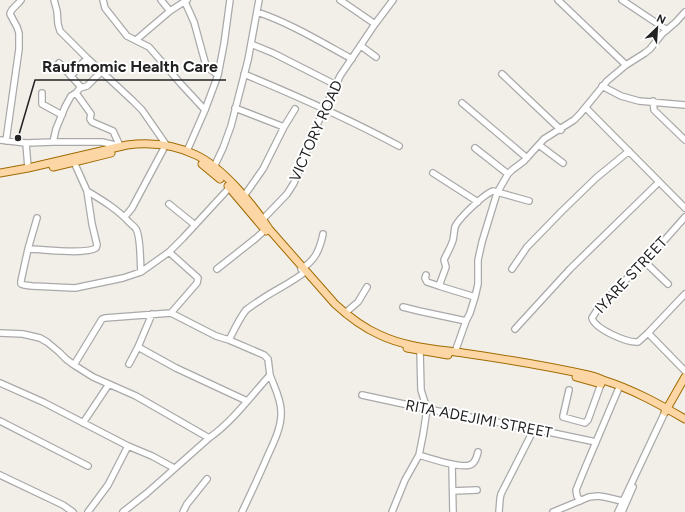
<svg xmlns="http://www.w3.org/2000/svg" width="685" height="512" font-family="Figtree,sans-serif">
	<style>
		.lines { fill: none; stroke-linecap: round; stroke-linejoin: round }
		.minor-casing { stroke: #a9a9a9; stroke-width: 8 }
		.major-casing { stroke: #a06b00; stroke-width: 9 }
		.minor { stroke: #fff; stroke-width: 5.5 }
		.major { stroke: #fcd6a4; stroke-width: 7 }
		.labels { text-anchor: middle; dominant-baseline: central; stroke-width: 4; stroke-linejoin: round; paint-order: stroke }
		.street-label { font-size: 15px; fill: #222; stroke: #fff }
		.leader { fill: none; stroke: #222; stroke-width: 1.5 }
		.callout-dot { fill: #222; stroke: #fff; stroke-width: 1.5 }
		.callout-label { font-size: 16px; text-anchor: middle; font-weight: bold; fill: #222; stroke: #fff; stroke-width: 4; stroke-linejoin: round; paint-order: stroke }
	</style>
	<rect width="100%" height="100%" fill="#f2efe9"/>
	<g class="lines">
		<defs>
			<path id="minor" d="M54,0l3,11 1,13 2,7 27,27 46,43 9,9 25,36
				M103,0l2,8 22,28 22,11 32,37 24,26
				M161,0l9,11
				M340,0l35,24
				M558,0l68,65
				M622,0l45,30
				M185,2l9,20 11,40 2,5 11,8
				M257,12c33,11 64,30 95,47
				M136,40l34,-29 17,-11
				M251,44l22,9 63,32
				M361,46l15,11
				M244,74c53,22 105,45 155,72
				M502,74l59,56
				M71,76l16,-18
				M602,86l19,10 18,5 46,4
				M80,88l7,-2 15,-15
				M42,93v11l20,11
				M76,93l15,21 -1,5 2,3 21,9 7,15
				M653,101l1,9 31,30
				M462,103l65,55
				M235,108l49,19 -21,42 -19,27
				M586,108l99,100
				M284,127l11,-18
				M0,140l26,3 2,25
				M6,141l13,-92v-16l-2,-6 -7,-13c1,-6 7,-8 11,-14
				M53,142l3,-13 9,-22 6,-11 5,-3 4,-5v-2l-21,-23
				M26,143l27,-1h49l17,4
				M539,145l24,18
				M475,148l33,26
				M187,151l18,-41 13,-35 6,-31 6,-44
				M214,167l9,-19 8,-22 17,-66 11,-60
				M433,173l45,29
				M87,191c15,9 30,18 42,31 2,2 5,4 7,7 5,8 4,33 5,43
				M169,204l26,21
				M124,217l4,-4 4,-5 31,-58
				M37,218l-9,31 -7,32v3l3,1 8,1 43,2 48,-10 18,-6 28,-20 14,-14 47,-51
				M263,219l24,-25 7,-11 26,-65 13,-27 7,-15 35,-52 18,-24
				M28,249c15,0 57,6 68,-1l1,-3 -5,-21 -5,-33 -13,-29
				M169,252l29,26 -1,5 -26,30
				M644,261l24,23
				M217,269l38,-30 10,-9
				M301,269c14,-8 19,-20 22,-35
				M512,269l15,-22 35,-36 34,-33 33,-27
				M426,275l-1,3 2,4 12,4 36,11
				M439,286l7,-19 -2,-7c3,-7 7,-13 9,-20 1,-4 1,-9 2,-13 3,-8 29,-33 38,-36l36,10
				M685,294l-37,39 37,38
				M403,307l16,4 47,10
				M345,313l13,-11 9,-15
				M515,329l55,-60 89,-87
				M0,333l23,1 17,4 7,4 12,10 7,7 8,6 19,12 43,19 73,42
				M648,333l-10,9c-11,1 -43,-13 -46,-24l7,-11 63,-64 23,-26
				M229,340c5,-10 10,-21 17,-30 4,-3 8,-6 13,-9 15,-11 33,-18 47,-30
				M138,347l38,21 71,33
				M455,352l11,-31 4,-8 5,-16 3,-13v-24l4,-18 15,-49 11,-19 4,-4 12,-9 20,-22 30,-19 6,-6 27,-33 19,-16 19,-12 5,-4 12,-15 14,-12 9,-10
				M129,364l9,-17 14,-33
				M74,365l28,-46 3,-1 66,-5 45,23 13,4 35,15 4,4 2,16c-20,22 -37,46 -61,63l-62,55 -24,19
				M0,383l43,19 85,44 24,10 22,12
				M569,390l-6,26v1l22,6 3,-3 13,-36
				M362,395l65,14 107,20 62,13
				M0,421l88,45
				M83,423l26,-39
				M419,455c10,3 45,15 53,9 4,-3 5,-8 6,-12
				M452,464l1,48
				M0,475l63,30 10,7
				M453,491l24,-1
				M580,501l-3,-5 -1,-6 9,-22 33,-78
				M88,512l20,-27 20,-39
				M183,512l4,-8 20,-25
				M242,512c9,-19 18,-38 26,-57 6,-13 14,-29 13,-44 0,-12 -7,-25 -11,-36
				M392,512l13,-32 14,-25 4,-20 4,-26 -6,-19 -1,-39
				M499,512l1,-13 1,-5 33,-65
				M553,512l36,-15 9,-1 7,1 17,4
				M618,512l47,-100
				M622,512l11,-25"/>
			<path id="major" d="M202,164l18,15
				M53,167l21,-5 37,-9
				M0,173l28,-5 99,-23c23,-3 48,0 69,10 26,12 57,49 73,74l66,75c13,12 29,24 45,31 25,12 55,14 83,18 42,6 84,13 125,22 5,1 10,3 15,5 29,9 56,24 82,39
				M228,186l38,45
				M407,348l41,7
				M576,377l25,7
				M665,412l20,-35"/>
		</defs>
		<use href="#minor" class="minor-casing"/>
		<use href="#major" class="major-casing"/>
		<use href="#minor" class="minor"/>
		<use href="#major" class="major"/>
	</g>
	<g class="labels">
		<g class="street-label">
			<text transform="translate(316 131) rotate(-66)">VICTORY ROAD</text>
			<text transform="translate(631 275) rotate(-47)">IYARE STREET</text>
			<text transform="translate(479 419) rotate(11)">RITA ADEJIMI STREET</text>
		</g>
	</g>
	<path class="leader" d="M18 138L35 80H226"/>
	<circle class="callout-dot" cx="18" cy="138" r="4"/>
	<g class="callout-label">
		<text x="130" y="72">Raufmomic Health Care</text>
	</g>
	<g transform="translate(657 28) rotate(25)" stroke="#ffffff" stroke-width="3" paint-order="stroke">
	<path d="M0-3L7 15L0 10L-7 15Z" fill="#222222"/>
	<text y="-6" font-size="11" font-weight="bold" text-anchor="middle" fill="#222222">N</text>
	</g>
</svg>
